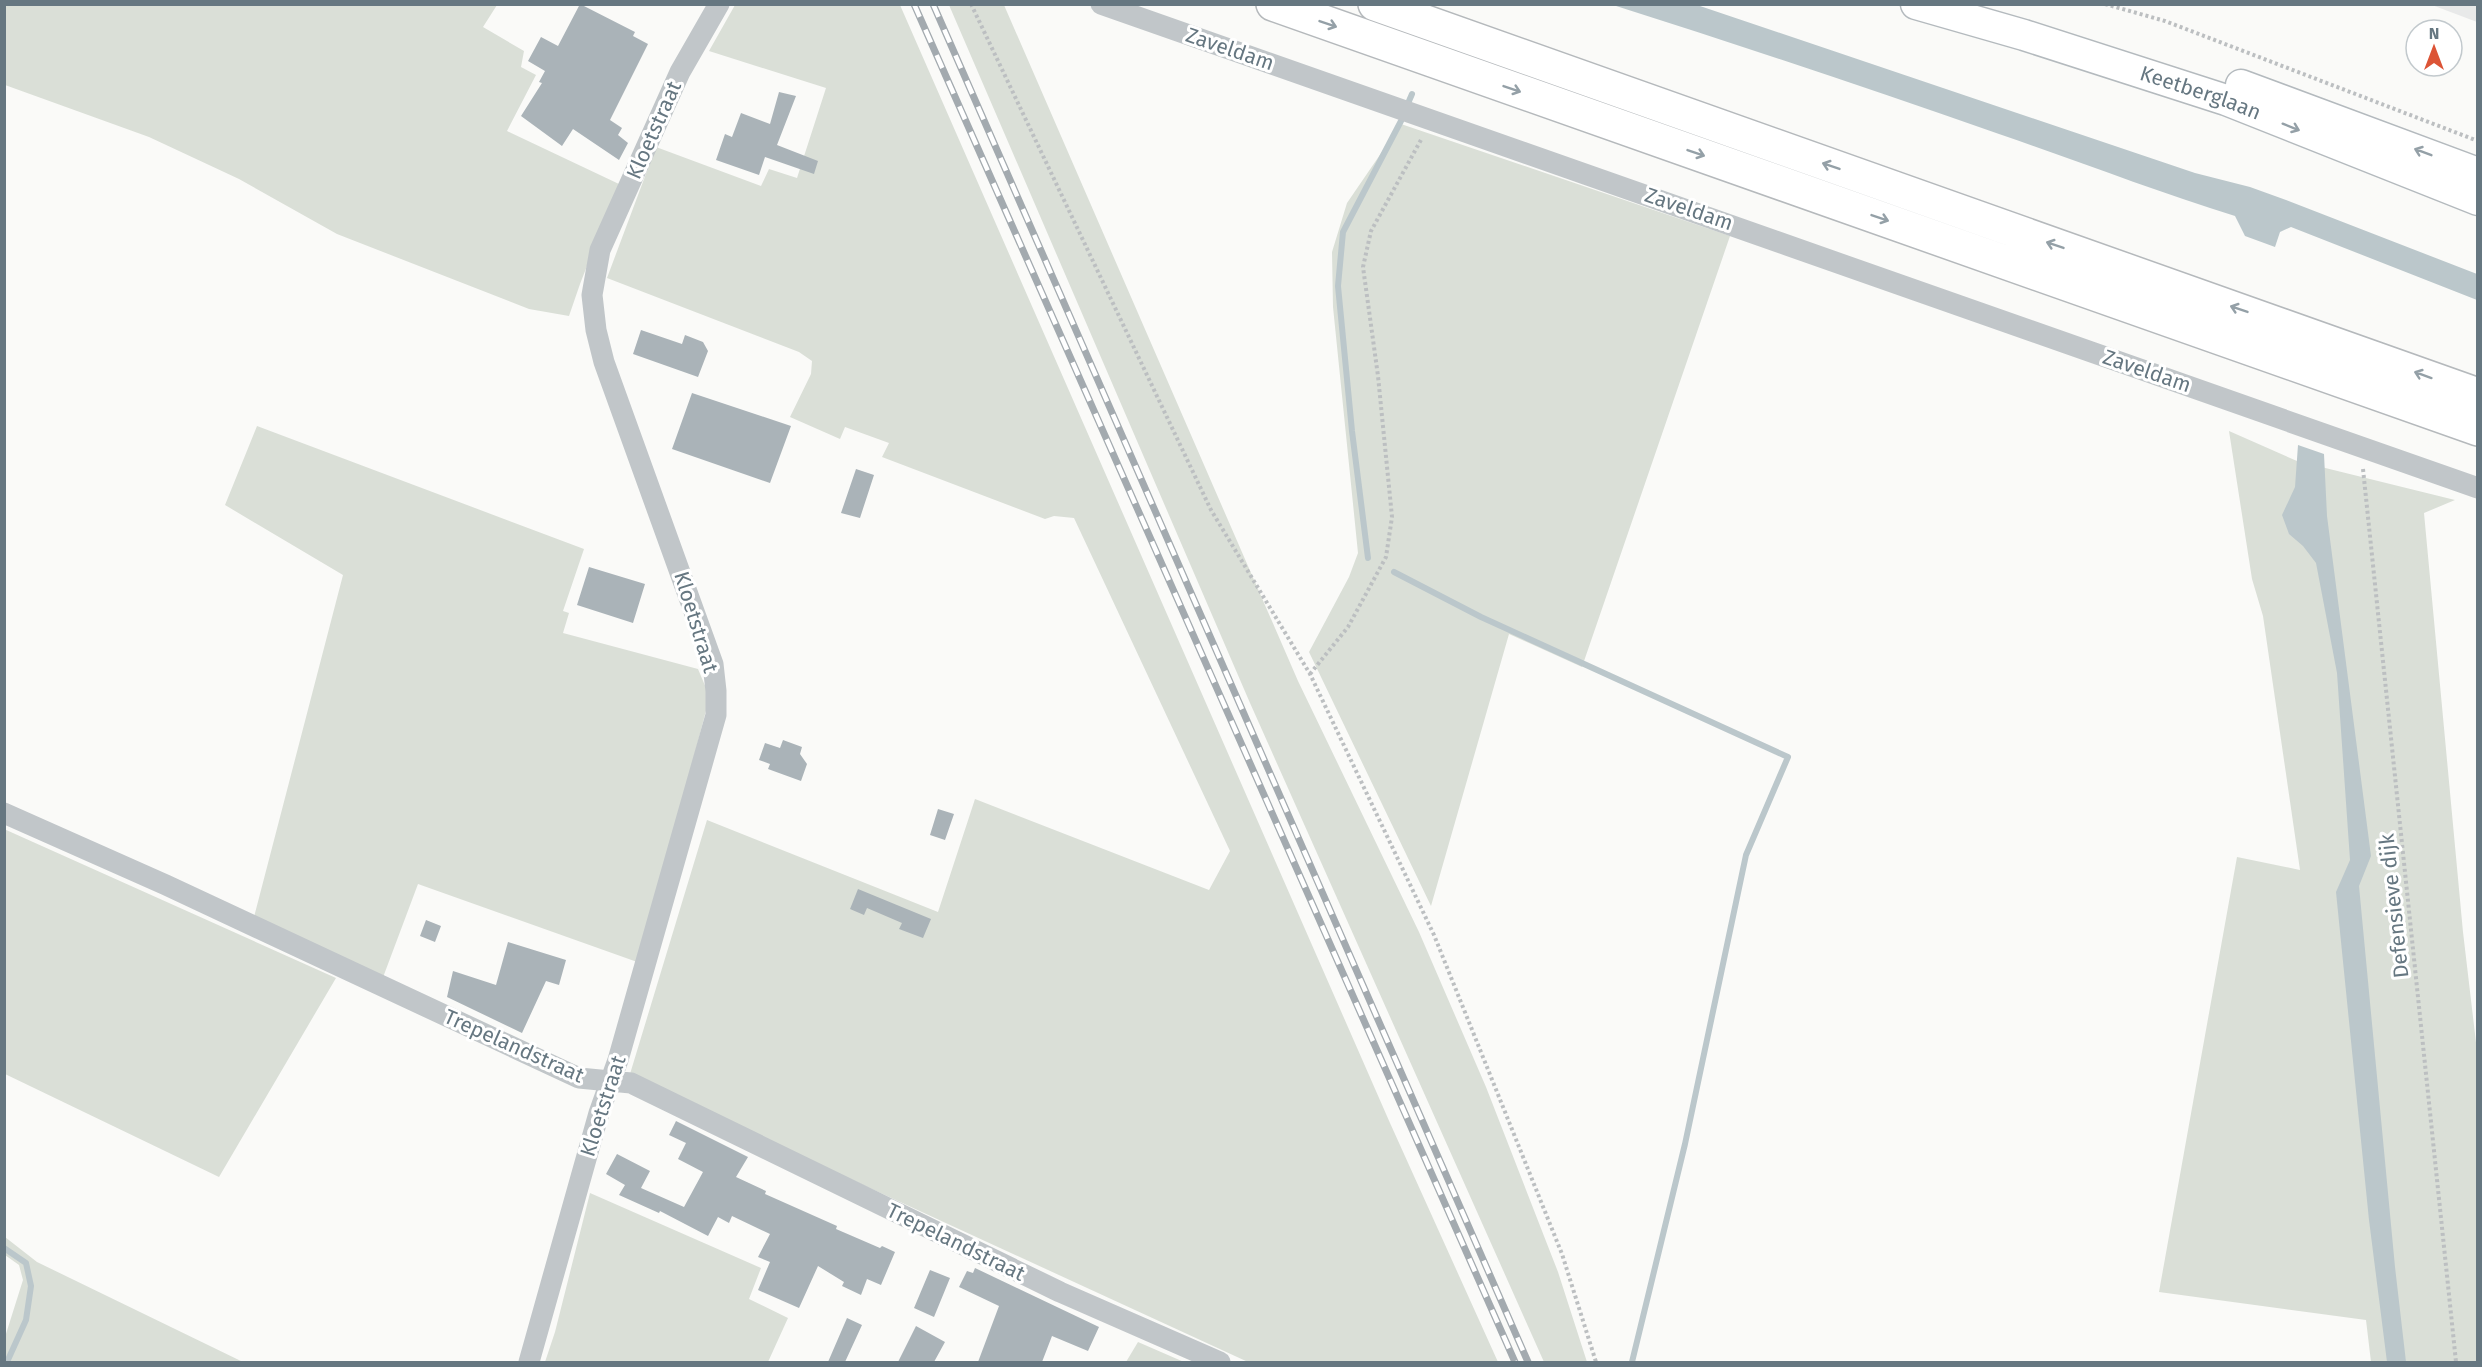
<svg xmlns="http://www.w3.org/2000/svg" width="2482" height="1367" font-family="'Fira Sans',sans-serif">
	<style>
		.built { fill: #e8e9e9 }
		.green { fill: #dadfd7 }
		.water { fill: #bbc7cb }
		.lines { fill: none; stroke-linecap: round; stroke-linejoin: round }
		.stream { stroke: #bbc7cb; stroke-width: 6 }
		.building { fill: #aab3b8 }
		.secondary-casing { stroke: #b4babe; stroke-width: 33 }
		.highway-casing { stroke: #b5b9bc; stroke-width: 36 }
		.path { stroke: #bcbfc1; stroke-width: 4; stroke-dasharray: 3 3; stroke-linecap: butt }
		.street { stroke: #c1c6c9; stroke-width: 21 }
		.secondary { stroke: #fff; stroke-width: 30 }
		.highway { stroke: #fff; stroke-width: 33 }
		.rail-casing { stroke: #a3aaaf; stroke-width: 7 }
		.rail { stroke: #fff; stroke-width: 4.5; stroke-dasharray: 14; stroke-linecap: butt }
		.oneway { stroke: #94a0a7 }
		.labels { text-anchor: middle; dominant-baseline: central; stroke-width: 6; stroke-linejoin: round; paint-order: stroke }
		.street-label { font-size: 21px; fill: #667781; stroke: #fff }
	</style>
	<rect width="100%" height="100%" fill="#fafaf8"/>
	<path class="built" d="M2432,5h45v17z"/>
	<path class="green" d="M4,5h493l-14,22 41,24 -3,16 15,8 -29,56 112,53 -39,100 -11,32 -40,-7 -192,-75 -98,-55 -90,-42 -144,-52z
		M735,5h165l490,1118 108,239h-250l-400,-184 -218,-104 77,-254 231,92 37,-113 234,91 21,-39 -156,-333 -20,-2 -9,3 -163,-62 7,-14 -44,-16 -5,12 -50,-22 21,-43 1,-13 -13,-9 -192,-74 49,-131 105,39 8,-17 28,9 29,-90 -117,-37z
		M949,5h55l294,676 121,251 67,155 72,185 29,90h-43l-294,-659z
		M1401,124l329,112 -148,431 -73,-33 -78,272 -122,-254 40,-75 9,-24 -25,-246 -1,-55 15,-49z
		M257,426l327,123 -21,62 6,2 -6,20 135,36 8,19 2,15 -68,260 -222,-79 -36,96 -128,-63 89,-342 -118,-70z
		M2229,431l68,30 158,39 -31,13 39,419 14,119v311h-106l-5,-42 -207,-28 78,-435 63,13 -37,-254 -11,-37z
		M4,829l332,149 -117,199 -214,-103z
		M590,1193l171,75 -12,31 39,19 -20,44h-223l10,-30z
		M5,1237l32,25 206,100h-238v-25l18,-57 -4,-15 -14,-10z
		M1138,1342l46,20h-58z"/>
	<path class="water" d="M1613,5h84l498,168 55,14 36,13 191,74v26l-186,-73 -11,5 -5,15 -30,-11 -10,-20c-80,-25 -157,-55 -236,-82 -128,-45 -257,-88 -386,-129z
		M2298,445l26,9 3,62 44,340 -12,30 36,381 11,95h-19l-18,-142 -33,-328 14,-32 -13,-187 -21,-110 -13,-17 -14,-12 -7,-19 13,-28z"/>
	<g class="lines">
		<path class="stream" d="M1409,101l3,-7
			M1368,558l-16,-127 -14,-145 5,-54 58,-111
			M1394,572l87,45 307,140 -42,98 -61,289 -53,218
			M4,1248l22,15 5,23 -5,34 -19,42"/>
	</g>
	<path class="building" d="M580,4l55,28 -2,4 15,8 -38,76 12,8 -4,7 10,8 -9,17 -46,-31 -11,17 -41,-30 21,-33 -3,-1 6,-11 -17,-10 13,-24 17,9z
		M779,92l17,4 -19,49 41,16 -4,13 -49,-17 -6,18 -43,-15 9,-26 7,3 9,-24 29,11z
		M641,330l41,14 3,-9 18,7 5,9 -10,26 -65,-23z
		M692,393l99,33 -21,57 -98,-34z
		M856,469l18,6 -14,43 -19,-5z
		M589,567l56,17 -12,39 -56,-18z
		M783,740l19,7 -2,7 7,10 -6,17 -33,-12 2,-5 -11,-4 6,-17 15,5z
		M938,809l16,5 -9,26 -15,-5z
		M858,889l73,30 -8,19 -24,-9 3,-6 -35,-15 -3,7 -14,-6z
		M426,920l15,6 -6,16 -15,-6z
		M508,942l58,18 -7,25 -13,-4 -24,52 -75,-36 6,-26 43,14z
		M676,1121l72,36 -12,20 30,14 -1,3 72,32 -1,3 44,19 2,-2 13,6 -14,33 -14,-6 -6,16 -19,-9 2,-4 -26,-16 -19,42 -41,-18 12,-28 -12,-5 12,-23 -38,-18 -3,7 -11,-6 -10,19 -48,-25 -1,2 -40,-18 6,-10 -19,-11 11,-20 33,17 -9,17 43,19 19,-35 -25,-13 8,-16 -17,-8z
		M975,1268l124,59 -11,24 -36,-15 -10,26h-64l21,-56 -40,-19 8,-16 6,2z
		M930,1270l20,8 -16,39 -20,-9z
		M847,1318l15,7 -17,37h-17z
		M916,1326l29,16 -11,20h-36z"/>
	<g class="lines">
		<defs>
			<g id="secondary">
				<path id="s1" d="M1916,4l108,31 202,65 252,100"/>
				<path d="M2241,85l237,88"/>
			</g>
			<path id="highway" d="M1273,4l1205,425
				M1375,4l1103,391"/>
		</defs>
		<use href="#secondary" class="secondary-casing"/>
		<use href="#highway" class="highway-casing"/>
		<path class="path" d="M971,4l240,506 99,164 124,261 128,319 34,108
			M2105,4l60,17 313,120
			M2363,469l93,893
			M1310,674l38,-47 38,-70 6,-40 -14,-141 -15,-109 8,-36 51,-93"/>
		<path class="street" d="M1101,4l1377,484
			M4,813l162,72 413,193 52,5 429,209 160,70
			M529,1362l70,-249 19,-53 98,-345v-24l-3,-27 -109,-302 -8,-32 -4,-35 8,-45 80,-178 39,-68"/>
		<use href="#secondary" class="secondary"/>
		<use href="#highway" class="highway"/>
		<defs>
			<path id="rail" d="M914,4l601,1358
				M933,4l595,1358"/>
		</defs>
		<use href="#rail" class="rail-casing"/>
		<use href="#rail" class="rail"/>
	</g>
	<defs><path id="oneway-shaft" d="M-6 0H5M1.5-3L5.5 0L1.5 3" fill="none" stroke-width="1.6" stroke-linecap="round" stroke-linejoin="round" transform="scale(1.5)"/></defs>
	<g class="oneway">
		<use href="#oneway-shaft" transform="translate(1328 24) rotate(19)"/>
		<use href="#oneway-shaft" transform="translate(1512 89) rotate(19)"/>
		<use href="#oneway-shaft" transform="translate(2291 127) rotate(22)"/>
		<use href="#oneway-shaft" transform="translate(2423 152) rotate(-159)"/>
		<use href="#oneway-shaft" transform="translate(1696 153) rotate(19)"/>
		<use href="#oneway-shaft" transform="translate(1831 166) rotate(-161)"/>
		<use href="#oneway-shaft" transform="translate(1880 218) rotate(19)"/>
		<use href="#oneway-shaft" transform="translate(2055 245) rotate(-161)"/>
		<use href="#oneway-shaft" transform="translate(2239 309) rotate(-161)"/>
		<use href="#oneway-shaft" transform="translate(2423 375) rotate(-160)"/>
	</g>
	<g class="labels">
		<g class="street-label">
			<text transform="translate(1230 49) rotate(19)">Zaveldam</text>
			<text stroke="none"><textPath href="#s1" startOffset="298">Keetberglaan</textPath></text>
			<text transform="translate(654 130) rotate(-66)">Kloetstraat</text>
			<text transform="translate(1689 209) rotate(19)">Zaveldam</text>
			<text transform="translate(2147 371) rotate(19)">Zaveldam</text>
			<text transform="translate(696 622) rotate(73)">Kloetstraat</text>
			<text transform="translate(2394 906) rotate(-96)">Defensieve dijk</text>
			<text transform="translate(514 1046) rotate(24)">Trepelandstraat</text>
			<text transform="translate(603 1106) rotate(-72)">Kloetstraat</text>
			<text transform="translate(956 1242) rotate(26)">Trepelandstraat</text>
		</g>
	</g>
	<rect width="2482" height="1367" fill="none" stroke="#667781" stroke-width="12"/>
	<g transform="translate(2434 48)"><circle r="28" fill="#ffffff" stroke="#c2c9cd" stroke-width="1.5"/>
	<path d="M0-4.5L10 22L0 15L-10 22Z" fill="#dc5436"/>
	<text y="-9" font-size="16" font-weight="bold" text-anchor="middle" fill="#667781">N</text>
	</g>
</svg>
